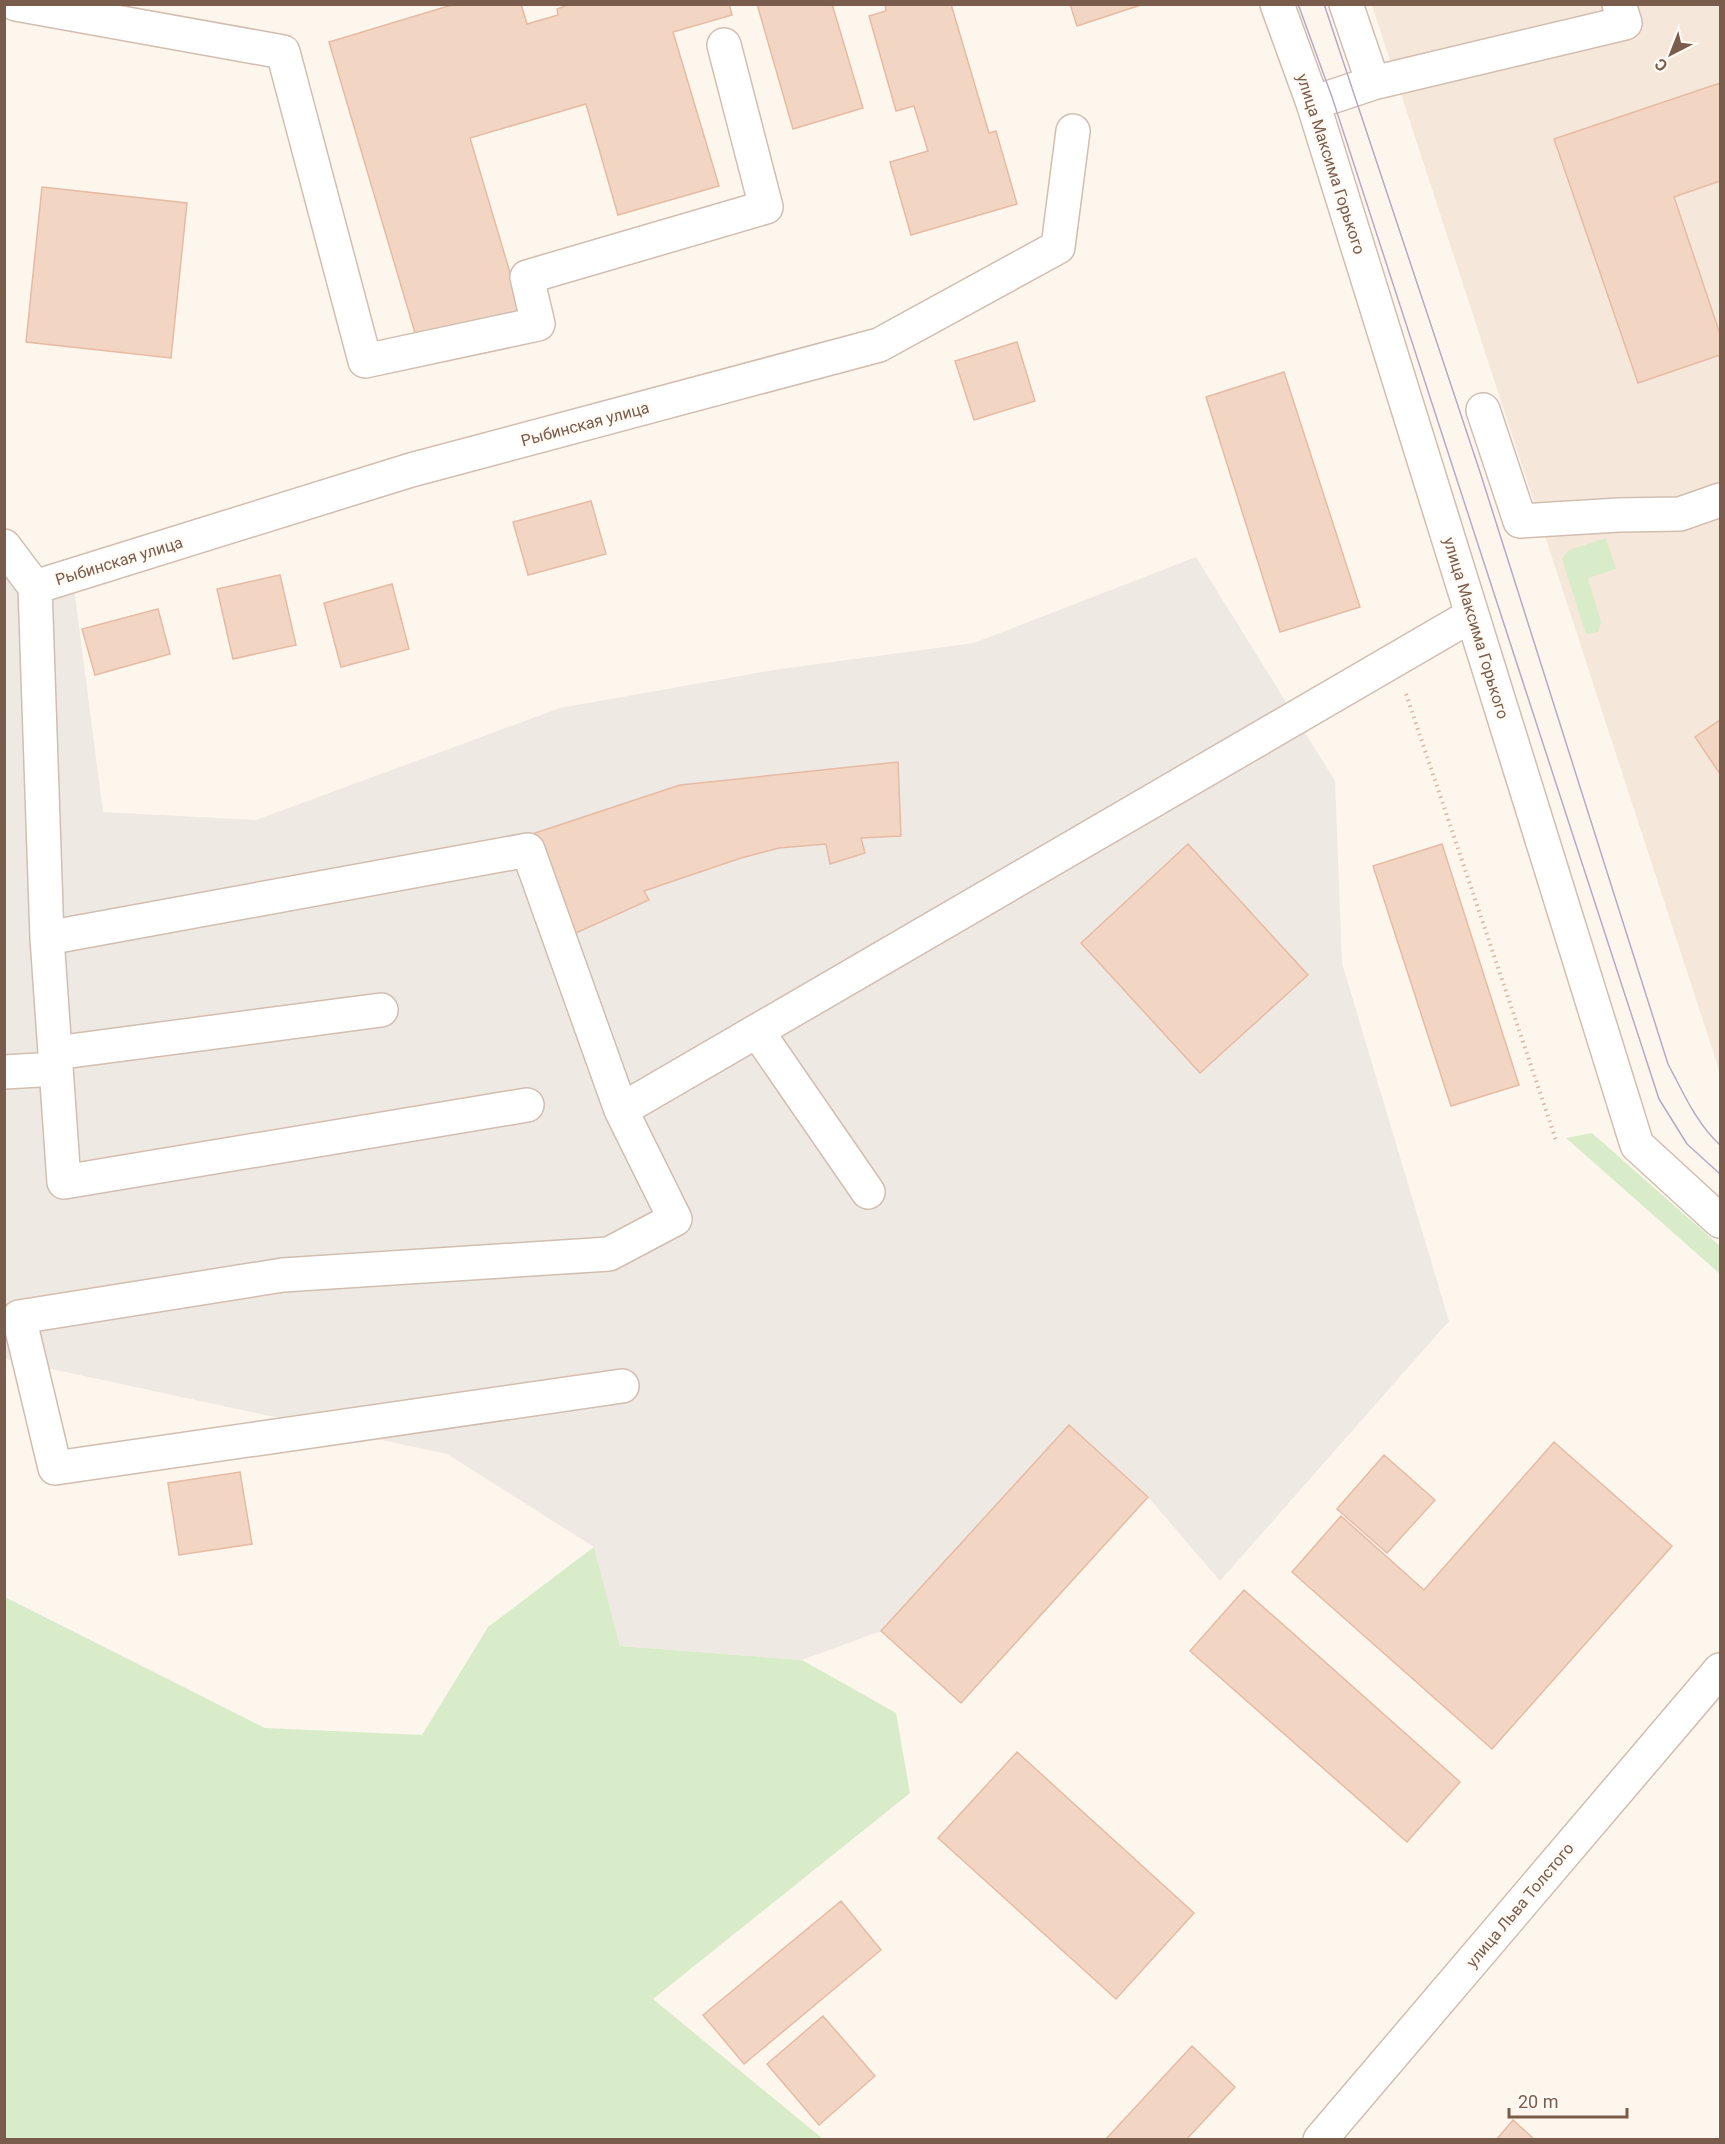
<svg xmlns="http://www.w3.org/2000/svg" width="1725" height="2144" font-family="Roboto,sans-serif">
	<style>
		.residential { fill: #f5e8da }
		.industrial { fill: #efe9e4 }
		.green { fill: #d8ecc9 }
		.building { fill: #f3d5c3; stroke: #e6bba3; stroke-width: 1.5 }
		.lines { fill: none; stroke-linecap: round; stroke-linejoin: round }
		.minor-casing { stroke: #d1beb0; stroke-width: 36 }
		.path { stroke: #d9b8a5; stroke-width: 4; stroke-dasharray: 1.5 4.5; stroke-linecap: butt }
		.minor { stroke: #fff; stroke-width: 33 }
		.tram { stroke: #b9a8c9; stroke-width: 1.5 }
		.labels { text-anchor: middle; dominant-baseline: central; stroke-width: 4.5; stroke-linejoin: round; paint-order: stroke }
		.street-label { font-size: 16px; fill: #7a5c4d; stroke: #fffaf3 }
	</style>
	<rect width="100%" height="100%" fill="#fdf6ec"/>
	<path class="residential" d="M1372,5h348v1068z"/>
	<path class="industrial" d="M1196,557l139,224 7,182 107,358 -229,260 -72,-84 -79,-72 -188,206 -79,29 -182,-14 -26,-99 -147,-93 -442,-95 -1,-794 68,7 31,240 153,8 304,-112 220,-39 194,-26z"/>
	<path class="green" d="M1606,538l10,31 -28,9 13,44 -3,10 -12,2 -24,-75 7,-9z
		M1592,1133l128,113v28l-154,-136z
		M594,1547l26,99 182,14 94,53 14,80 -257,206 170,140h-818v-542l260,131 157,7 66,-108z"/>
	<path class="building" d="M455,4h66l6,20 31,-9 -1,-6 14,-5h158l3,11 -59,17 46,154 -101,29 -32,-111 -116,34 57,192 -104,30 -94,-318z
		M757,4h75l31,104 -70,21z
		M885,4h66l38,129 7,-2 21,73 -106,31 -21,-73 38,-11 -14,-45 -18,5 -27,-95 17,-5z
		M1070,4h74l-67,22z
		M1720,83v98l-46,16 46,137v21l-82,28 -84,-244z
		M42,187l145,16 -16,155 -145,-16z
		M1017,342l18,59 -61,19 -19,-59z
		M1284,372l76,235 -80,25 -74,-235z
		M591,501l15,53 -78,21 -15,-53z
		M280,575l16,70 -63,14 -16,-70z
		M392,584l17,65 -68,18 -17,-64z
		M158,609l12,45 -75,21 -13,-46z
		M1720,720v54l-25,-37z
		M898,762l3,74 -40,2 4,15 -35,11 -4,-20 -47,4 -38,10 -97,33 5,9 -73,33 -41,-100 145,-48z
		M1188,844l120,131 -108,98 -119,-130z
		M1442,844l77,241 -68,21 -78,-240z
		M1069,1425l79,72 -187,206 -80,-72z
		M1554,1442l118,104 -180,203 -200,-177 49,-56 83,74z
		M1384,1455l51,45 -48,53 -50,-44z
		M240,1472l12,72 -73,11 -11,-72z
		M1244,1590l216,192 -53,60 -217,-191z
		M1017,1752l177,161 -78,86 -178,-161z
		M841,1901l40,49 -137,114 -41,-49z
		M823,2016l52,60 -56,49 -52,-61z
		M1192,2046l43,41 -49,53h-81z
		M1513,2120l22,20h-39z"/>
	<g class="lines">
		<defs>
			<path id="minor" d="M16,4l267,48 82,309 173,-37 -11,-47 239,-70 -42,-162
				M1277,4l36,99 324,1042 83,76
				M1346,4l27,79
				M1313,103l60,-20 252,-60 -6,-19
				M1483,410l37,111 99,-6 61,-1 40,-14
				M4,546l31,41 376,-117 468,-125 179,-98 15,-116
				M35,587l12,351 481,-88 93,260
				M47,938l17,244 463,-77
				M757,1031l111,161
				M55,1053l326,-43
				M4,1072l52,-3
				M622,1386l-567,82 -36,-151 264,-42 326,-21 66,-35 -54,-109 851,-495
				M1320,2140l400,-470"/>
		</defs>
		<use href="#minor" class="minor-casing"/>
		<path class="path" d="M1406,694l150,446"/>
		<use href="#minor" class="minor"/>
		<path class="tram" d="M1298,4l34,93 327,1002 28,45 33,30
			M1324,4l156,468 188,592c15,28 28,59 52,81"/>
	</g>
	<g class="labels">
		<g class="street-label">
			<text transform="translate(1331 164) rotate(72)">улица Максима Горького</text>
			<text transform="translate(585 424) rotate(-15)">Рыбинская улица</text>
			<text transform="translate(119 561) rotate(-17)">Рыбинская улица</text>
			<text transform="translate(1476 628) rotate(73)">улица Максима Горького</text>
			<text transform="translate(1520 1905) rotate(-50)">улица Льва Толстого</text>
		</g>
	</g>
	<rect width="1725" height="2144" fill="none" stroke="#7a5c4d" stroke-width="12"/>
	<g transform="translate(1671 54) rotate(222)" stroke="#fffaf3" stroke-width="4.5" paint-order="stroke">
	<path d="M0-4.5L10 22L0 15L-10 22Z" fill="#7a5c4d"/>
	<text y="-9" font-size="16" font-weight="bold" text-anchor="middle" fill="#7a5c4d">С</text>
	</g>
	<path d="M1509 2108v9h118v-9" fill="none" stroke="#7a5c4d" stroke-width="3"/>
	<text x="1518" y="2108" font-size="18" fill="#7a5c4d" stroke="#fffaf3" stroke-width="4.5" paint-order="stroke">20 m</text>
</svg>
